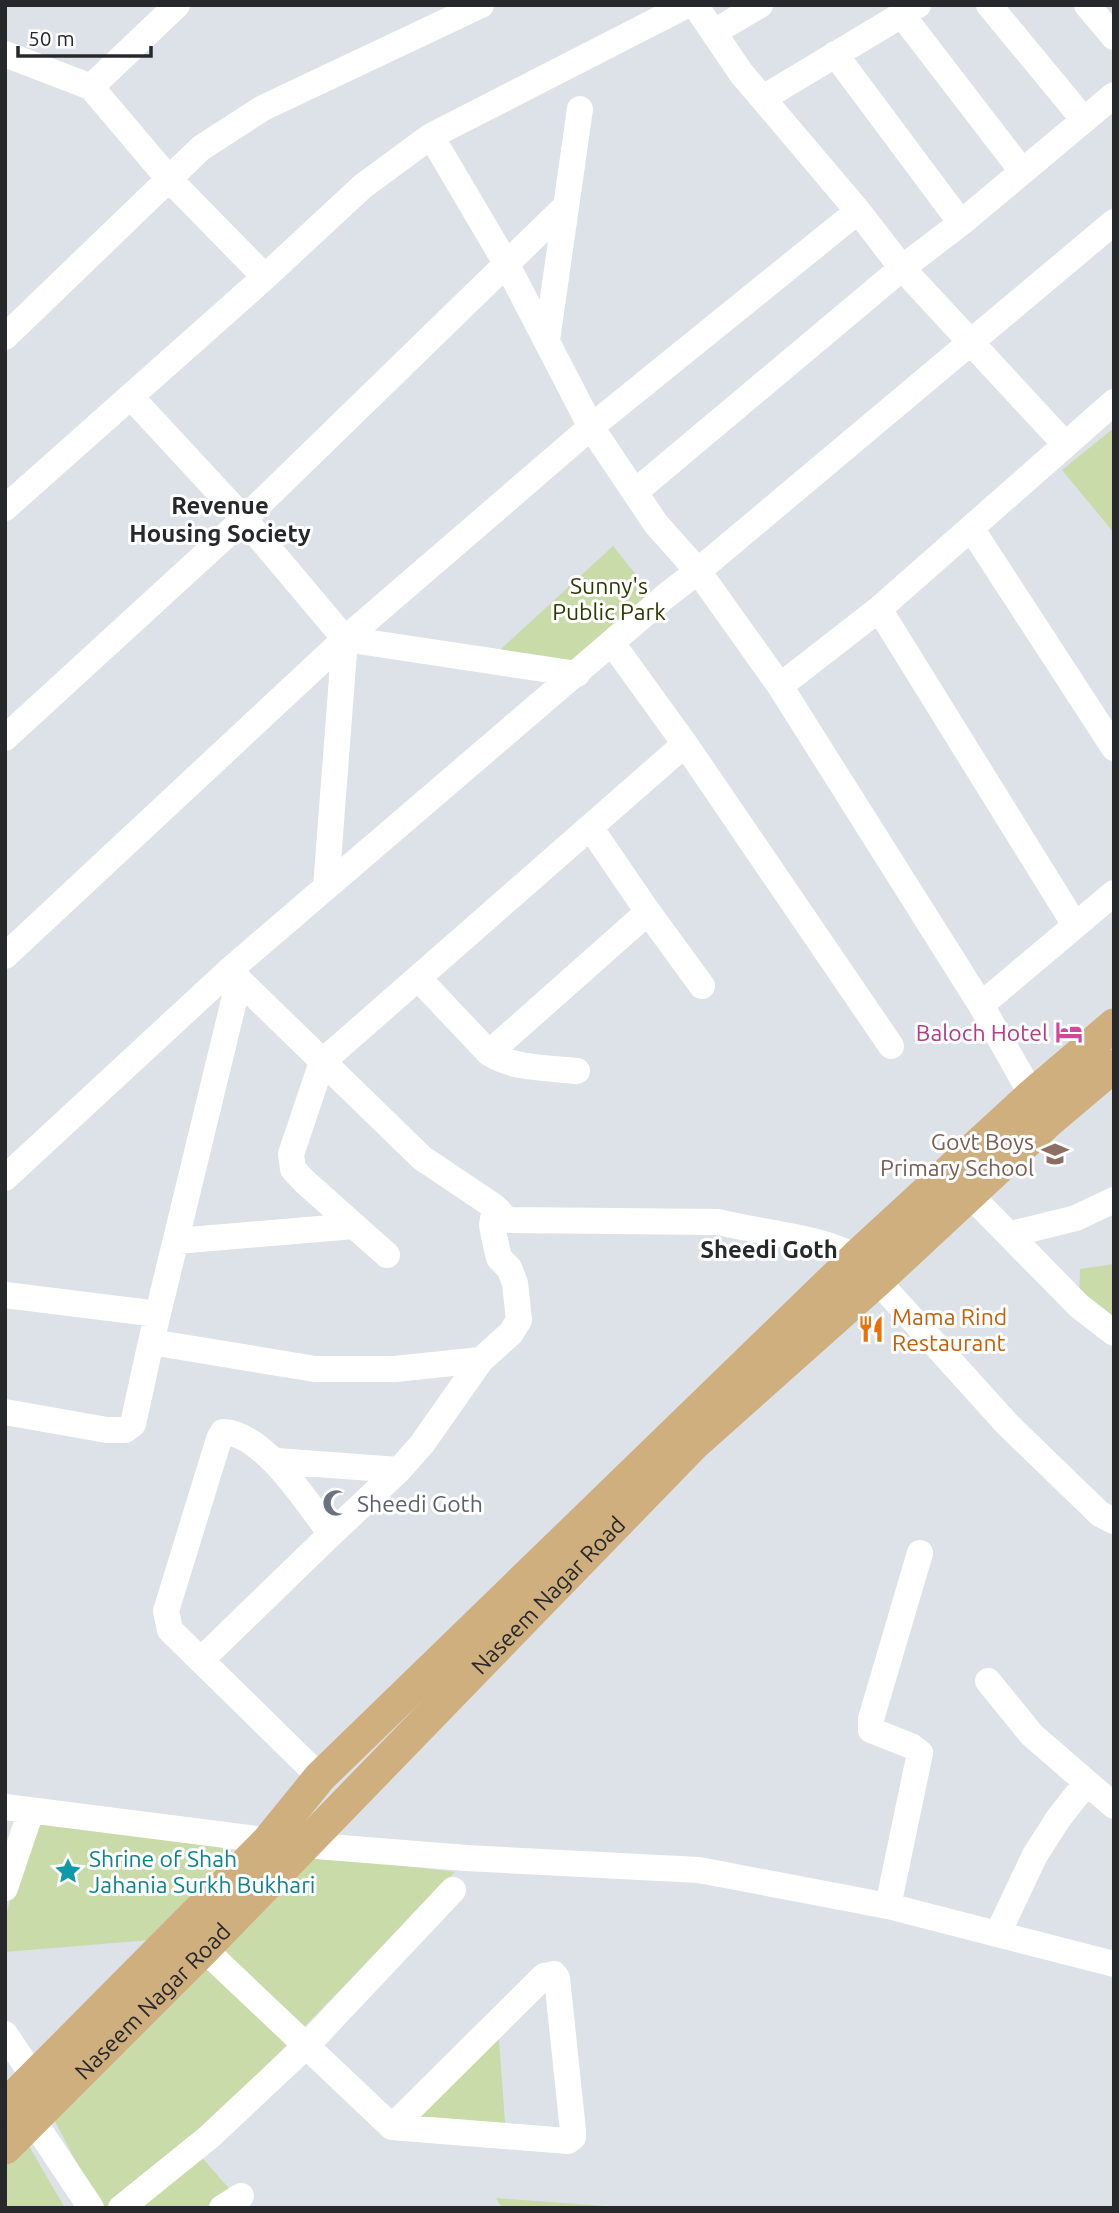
<svg xmlns="http://www.w3.org/2000/svg" width="1119" height="2213" font-family="Ubuntu,sans-serif">
	<style>
		.green { fill: #c8dba8 }
		.lines { fill: none; stroke-linecap: round; stroke-linejoin: round }
		.minor { stroke: #fff; stroke-width: 26 }
		.major { stroke: #d0af7f; stroke-width: 33 }
		.labels { text-anchor: middle; dominant-baseline: central; stroke-width: 6; stroke-linejoin: round; paint-order: stroke }
		.park-label { font-size: 23px; fill: #2b3b00; stroke: #fff }
		.hotel-label { font-size: 23px; fill: #b23c85; stroke: #fff; text-anchor: end }
		.education-label { font-size: 23px; fill: #785e54; stroke: #fff; text-anchor: end }
		.food-label { font-size: 23px; fill: #c56008; stroke: #fff; text-anchor: start }
		.worship-label { font-size: 23px; fill: #5b616d; stroke: #fff; text-anchor: start }
		.street-label { font-size: 23px; fill: #27282b; stroke: #fff }
		.culture-label { font-size: 23px; fill: #0d838f; stroke: #fff; text-anchor: start }
		.neighbourhood-label { font-size: 24px; font-weight: bold; fill: #27282b; stroke: #fff }
	</style>
	<rect width="100%" height="100%" fill="#dde2e8"/>
	<path class="green" d="M1114,428v105l-52,-63z
		M613,546l45,56 -81,72 -89,-13z
		M1114,1264v69l-35,-27 1,-37z
		M28,1810l213,28 -90,102 -146,12v-29z
		M316,1855l139,17 -265,272 44,50 -23,14h-111l-45,-87z
		M496,2023l3,17 7,96 -114,-9z
		M5,2105l60,103h-60z
		M496,2198l137,10h-131z"/>
	<g class="lines">
		<path class="minor" d="M687,5l-256,131 75,127 85,164 65,97 42,47 82,115 201,319 51,90 11,15
			M695,5l46,68 117,138 44,57 163,176
			M989,5l95,115
			M1087,5l27,32
			M902,15l120,156
			M714,32l46,-27
			M5,54l86,33 78,92 96,98
			M835,54l126,169
			M91,87l86,-82
			M763,98l155,-93
			M5,337l196,-189 62,-40 218,-103
			M547,340l33,-231
			M131,397l113,122 101,120 232,35
			M635,492l267,-224 59,-45 153,-128
			M5,508l260,-231 98,-91 68,-50
			M971,528l143,220
			M879,609l196,316
			M612,643l73,101
			M780,686l99,-77 235,-207
			M5,738l239,-219 321,-312
			M590,827l58,85
			M326,887l19,-248
			M5,956l340,-317 246,-212 267,-216
			M232,968l435,-373 31,-24 416,-349
			M418,978l71,75c24,16 60,15 88,18
			M981,1005l133,-112
			M489,1053l159,-141 54,74
			M5,1178l227,-210 7,12 183,178 73,49 12,13 212,2c46,12 95,13 137,35l152,168 92,89 14,7
			M970,1195l109,111 35,27
			M1011,1234l65,-16 38,-18
			M177,1241l177,-15
			M387,1255l-83,-74 -11,-12 -2,-15 31,-92 363,-318 206,302
			M5,1295l153,19
			M151,1342l164,27h80l86,-9 30,-27 8,-13 -4,-37 -6,-15 -10,-10 -5,-22 -2,-11 3,-18
			M5,1412l102,18h18l8,-6 18,-82 88,-362
			M276,1461l123,9
			M201,1660l130,-126
			M988,1681l44,54 82,71
			M320,1777l-150,-147 -4,-19 53,-172 4,-7c41,1 85,72 108,102l68,-64 23,-26 59,-84
			M5,1807l299,38 162,13 233,12 189,36 226,58
			M5,1888l26,-77
			M888,1906l32,-153 -9,-7 -40,-16v-11l49,-166
			M998,1933l37,-78 23,-36 28,-36
			M204,1949l188,178 176,14 5,-4v-6l-16,-153 -3,-4 -10,2 -152,151
			M5,2034l28,42
			M22,2104l69,104
			M121,2208l88,-71 98,-92 146,-155
			M222,2208l19,-12"/>
		<g class="major">
			<path d="M5,2106l263,-265 52,-64 536,-520 176,-162 82,-70"/>
			<path id="s1" d="M5,2148l199,-199 489,-504 184,-164 174,-162 63,-53"/>
		</g>
	</g>
	<defs>
		<symbol id="hotel-bare" viewBox="-9 -9 18 18"><path d="M-6-4.5h1.5V1H6V5H4.5V3h-9V5H-6ZM-4 0a1.8 1.8 0 1 1 3.6 0ZM.5 0V-2.5h3Q6-2.5 6 0Z" fill="#d1479c" stroke="#fff" stroke-width="2.5" paint-order="stroke"/></symbol>
		<symbol id="school-bare" viewBox="-9 -9 18 18"><path d="M0-5L7-2L0 1L-7-2ZM-4 1L0 2.5L4 1V4Q0 6-4 4Z" fill="#8d6e63" stroke="#fff" stroke-width="2.5" paint-order="stroke"/></symbol>
		<symbol id="restaurant-bare" viewBox="-9 -9 18 18"><path d="M-5-6h1v4h1v-4h1v4h1v-4h1v5L-1.5 .5V6h-2V.5L-5-1ZM5-6V6H3V1.5H1.5Q1.5-4 5-6Z" fill="#e8710a" stroke="#fff" stroke-width="2.5" paint-order="stroke"/></symbol>
		<symbol id="mosque-bare" viewBox="-9 -9 18 18"><path d="M3.5-4.9A6 6 0 1 0 3.5 4.9A5 5 0 1 1 3.5-4.9Z" fill="#6b7280" stroke="#fff" stroke-width="2.5" paint-order="stroke"/></symbol>
		<symbol id="sight-bare" viewBox="-9 -9 18 18"><path d="M0-6L1.8-2.2L6-1.7L2.9 1.2L3.7 5.4L0 3.3L-3.7 5.4L-2.9 1.2L-6-1.7L-1.8-2.2Z" fill="#0f9aa8" stroke="#fff" stroke-width="2.5" paint-order="stroke"/></symbol>
	</defs>
	<g fill-rule="evenodd">
		<use href="#hotel-bare" x="1050" y="1013" width="38" height="38"/>
		<use href="#school-bare" x="1036" y="1135" width="38" height="38"/>
		<use href="#restaurant-bare" x="852" y="1310" width="38" height="38"/>
		<use href="#mosque-bare" x="317" y="1484" width="38" height="38"/>
		<use href="#sight-bare" x="49" y="1852" width="38" height="38"/>
	</g>
	<g class="labels">
		<g class="park-label">
			<text x="609" y="585">Sunny's<tspan x="609" dy="26">Public Park</tspan></text>
		</g>
		<g class="hotel-label">
			<text x="1048" y="1032">Baloch Hotel</text>
		</g>
		<g class="education-label">
			<text x="1034" y="1141">Govt Boys<tspan x="1034" dy="26">Primary School</tspan></text>
		</g>
		<g class="food-label">
			<text x="892" y="1316">Mama Rind<tspan x="892" dy="26">Restaurant</tspan></text>
		</g>
		<g class="worship-label">
			<text x="357" y="1503">Sheedi Goth</text>
		</g>
		<g class="street-label">
			<text stroke="none"><textPath href="#s1" startOffset="775">Naseem Nagar Road</textPath></text>
			<text stroke="none"><textPath href="#s1" startOffset="208">Naseem Nagar Road</textPath></text>
		</g>
		<g class="culture-label">
			<text x="89" y="1858">Shrine of Shah<tspan x="89" dy="26">Jahania Surkh Bukhari</tspan></text>
		</g>
		<g class="neighbourhood-label">
			<text x="220" y="505">Revenue<tspan x="220" dy="28">Housing Society</tspan></text>
			<text x="769" y="1249">Sheedi Goth</text>
		</g>
	</g>
	<rect width="1119" height="2213" fill="none" stroke="#27282b" stroke-width="14"/>
	<path d="M18 46v10h133v-10" fill="none" stroke="#27282b" stroke-width="3.5"/>
	<text x="28" y="46" font-size="21" fill="#27282b" stroke="#ffffff" stroke-width="5" paint-order="stroke">50 m</text>
</svg>
